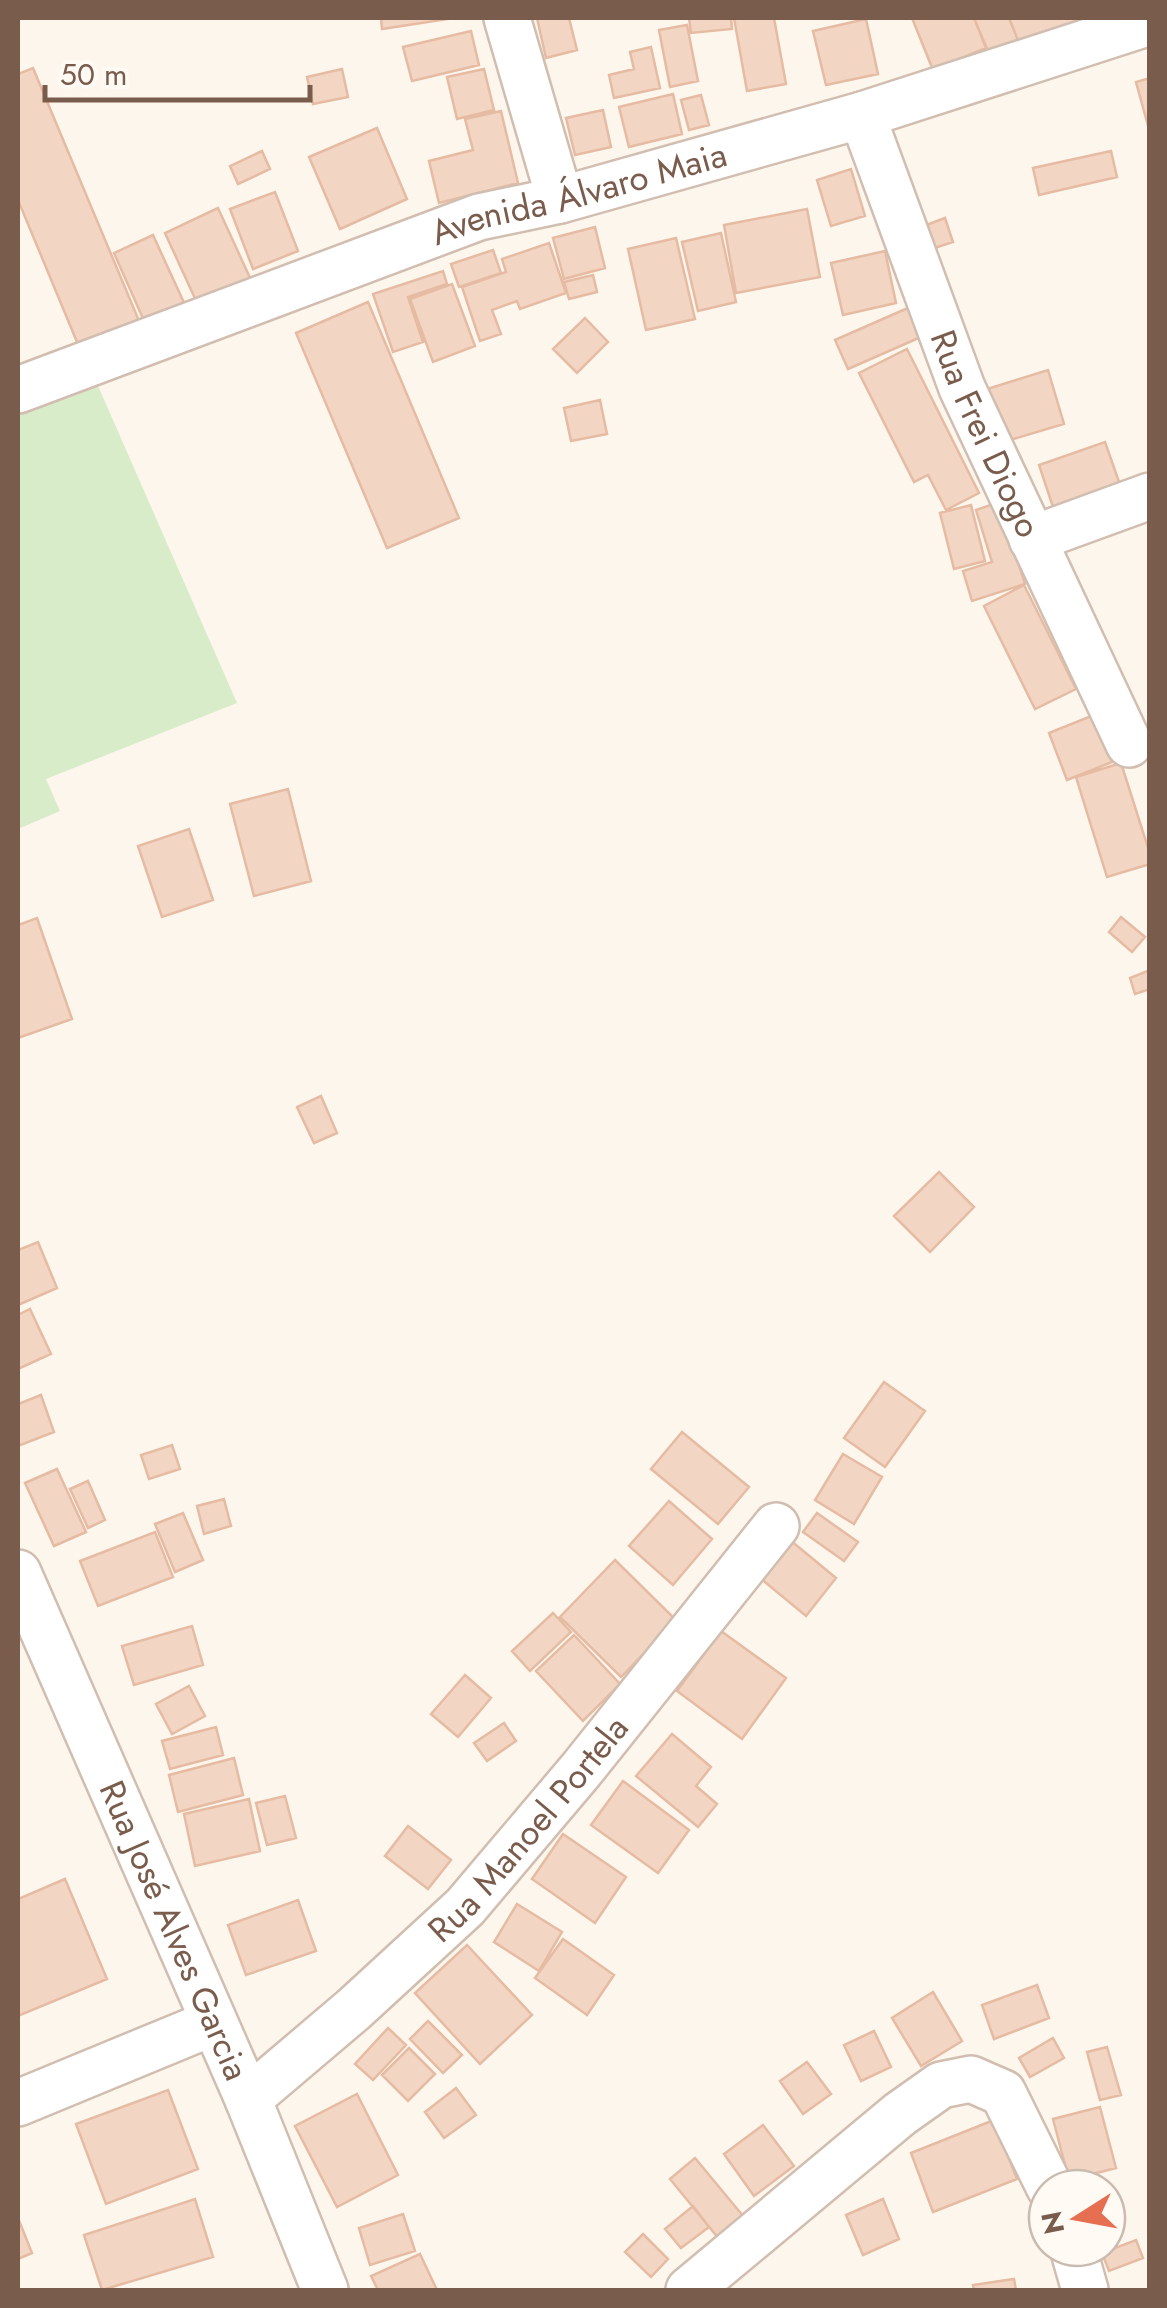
<svg xmlns="http://www.w3.org/2000/svg" width="1167" height="2308" font-family="Jost,sans-serif">
	<style>
		.green { fill: #d8ecc9 }
		.building { fill: #f3d5c3; stroke: #e6bba3; stroke-width: 2.5 }
		.lines { fill: none; stroke-linecap: round; stroke-linejoin: round }
		.minor-casing { stroke: #d1beb0; stroke-width: 50 }
		.minor { stroke: #fff; stroke-width: 45 }
		.labels { text-anchor: middle; dominant-baseline: central; stroke-width: 9; stroke-linejoin: round; paint-order: stroke }
		.street-label { font-size: 35px; fill: #7a5c4d; stroke: #fffaf3 }
	</style>
	<rect width="100%" height="100%" fill="#fdf6ec"/>
	<path class="green" d="M95,379l142,324 -191,76 14,32 -42,18v-419z"/>
	<path class="building" d="M381,18h67v1l-66,10z
		M537,18h32l8,32 -31,8z
		M689,18h42l1,11 -41,4z
		M734,18h40l12,66 -39,7z
		M912,18h62l12,30 -53,22z
		M974,18h35l13,32 -29,13z
		M1009,18h69l3,7 -59,25z
		M866,19l12,55 -52,11 -13,-54z
		M687,25l11,56 -28,6 -11,-57z
		M471,31l8,34 -67,16 -9,-34z
		M651,47l9,41 -46,10 -5,-23 25,-6 -4,-17z
		M33,68l109,260 -60,26 -64,-154v-126z
		M342,69l6,28 -35,7 -6,-27z
		M484,69l10,41 -37,9 -10,-42z
		M1150,78v55l-14,-51z
		M673,94l9,40 -53,13 -10,-40z
		M701,95l8,30 -20,5 -8,-30z
		M603,110l8,37 -36,8 -9,-37z
		M501,111l17,72 -79,20 -10,-42 44,-11 -8,-31z
		M377,128l30,71 -67,30 -31,-72z
		M262,151l8,18 -32,15 -8,-18z
		M1111,151l6,26 -78,18 -6,-27z
		M851,169l14,47 -34,10 -14,-46z
		M275,192l23,59 -45,18 -23,-60z
		M218,208l33,72 -53,25 -33,-72z
		M807,209l13,68 -84,16 -12,-68z
		M945,218l8,24 -24,8 -8,-23z
		M595,227l10,41 -41,11 -11,-41z
		M721,233l15,69 -38,9 -16,-69z
		M153,235l32,70 -40,18 -31,-70z
		M676,238l19,81 -49,11 -18,-81z
		M549,243l17,50 -46,16 -3,-8 -25,9 9,24 -21,7 -18,-54 44,-15 -4,-13z
		M493,250l8,23 -42,14 -8,-23z
		M885,251l11,52 -53,12 -12,-52z
		M443,271l4,13 -39,13 15,45 -30,10 -20,-58z
		M593,275l4,17 -28,7 -5,-17z
		M452,284l23,62 -42,16 -23,-63z
		M368,302l91,216 -72,30 -91,-215z
		M917,304l13,29 -82,36 -13,-29z
		M585,318l23,24 -31,31 -24,-24z
		M907,349l72,144 -33,17 -18,-35 -14,7 -55,-109z
		M1048,370l16,54 -64,19 -16,-53z
		M600,400l7,34 -36,7 -7,-33z
		M1105,442l19,54 -67,23 -18,-54z
		M999,502l26,82 -53,17 -9,-30 29,-9 -16,-52z
		M971,505l14,56 -31,8 -14,-56z
		M1024,585l52,104 -41,20 -51,-103z
		M1094,715l18,47 -45,18 -18,-47z
		M1121,763l29,91v10l-43,13 -31,-100z
		M288,789l23,92 -57,15 -24,-92z
		M189,829l24,71 -51,17 -24,-71z
		M1121,917l24,20 -13,15 -23,-20z
		M37,918l35,101 -54,19v-113z
		M1150,970v19l-15,5 -5,-16z
		M321,1096l16,37 -23,10 -17,-36z
		M939,1172l35,35 -44,45 -36,-36z
		M38,1242l19,46 -39,17v-55z
		M30,1309l21,45 -33,15v-54z
		M884,1382l41,29 -40,56 -41,-29z
		M41,1395l13,37 -36,14v-42z
		M682,1432l67,55 -31,37 -67,-55z
		M172,1445l8,24 -31,10 -8,-24z
		M843,1454l39,23 -28,47 -39,-24z
		M57,1469l29,63 -32,14 -29,-63z
		M88,1481l17,39 -17,8 -18,-39z
		M224,1499l7,27 -27,8 -7,-28z
		M669,1501l43,38 -39,46 -44,-39z
		M183,1513l20,47 -28,12 -20,-48z
		M817,1513l41,29 -14,19 -41,-29z
		M155,1532l18,45 -75,29 -18,-45z
		M790,1540l46,38 -30,38 -46,-38z
		M615,1560l61,60 -55,57 -61,-60z
		M553,1613l18,19 -41,39 -18,-20z
		M192,1626l11,39 -69,20 -12,-39z
		M721,1631l65,47 -44,61 -65,-48z
		M574,1635l46,49 -37,37 -47,-50z
		M465,1675l26,23 -33,39 -27,-23z
		M189,1686l16,30 -33,18 -16,-30z
		M504,1723l12,18 -29,20 -13,-18z
		M216,1727l7,28 -53,14 -8,-28z
		M672,1734l39,33 -15,19 21,18 -19,23 -62,-51z
		M234,1758l9,37 -65,17 -9,-37z
		M623,1781l66,49 -31,43 -67,-48z
		M285,1796l11,42 -29,7 -11,-42z
		M249,1799l11,52 -65,15 -11,-52z
		M408,1826l43,34 -23,29 -43,-33z
		M563,1834l63,43 -31,46 -63,-44z
		M65,1879l42,100 -89,37v-117z
		M298,1900l18,51 -70,24 -18,-50z
		M517,1904l45,28 -23,39 -45,-29z
		M563,1939l51,36 -27,40 -52,-37z
		M467,1945l65,70 -52,49 -65,-71z
		M1037,1985l12,33 -55,21 -12,-34z
		M933,1992l29,49 -41,25 -29,-48z
		M428,2021l34,34 -19,18 -33,-34z
		M388,2028l18,17 -33,35 -18,-16z
		M874,2031l17,36 -30,14 -17,-36z
		M1053,2038l11,20 -34,19 -11,-19z
		M1107,2047l14,48 -21,5 -13,-48z
		M409,2048l26,26 -27,27 -26,-26z
		M807,2062l24,32 -28,20 -23,-33z
		M456,2088l20,27 -32,23 -19,-26z
		M168,2090l30,79 -92,35 -30,-80z
		M357,2094l41,81 -61,32 -42,-81z
		M1100,2107l16,61 -47,12 -16,-61z
		M994,2120l23,59 -84,33 -22,-59z
		M763,2125l31,41 -40,30 -30,-42z
		M695,2158l49,59 -25,22 -49,-60z
		M195,2199l18,58 -111,33 -18,-55z
		M883,2199l16,40 -36,16 -17,-40z
		M693,2206l16,21 -28,21 -16,-19z
		M403,2214l12,37 -45,14 -11,-37z
		M18,2218l14,35 -14,6z
		M643,2234l25,25 -17,18 -26,-25z
		M1136,2240l7,18 -34,13 -7,-18z
		M420,2254l17,36h-59l-7,-14z
		M1014,2279l2,11h-42l-1,-5z"/>
	<g class="lines">
		<defs>
			<g id="minor">
				<path d="M507,18l53,182"/>
				<path id="s1" d="M862,115l100,273 167,356"/>
				<path id="s2" d="M18,390l461,-173 81,-17 302,-85 288,-93"/>
				<path d="M1032,539l118,-43"/>
				<path id="s3" d="M18,1573l230,526 77,191"/>
				<path id="s4" d="M248,2099l106,-90 111,-102 116,-137 195,-244"/>
				<path d="M18,2103l194,-80"/>
				<path d="M1073,2248l12,42"/>
				<path d="M689,2290l211,-176 41,-29 30,-6 32,14 47,95"/>
			</g>
		</defs>
		<use href="#minor" class="minor-casing"/>
		<use href="#minor" class="minor"/>
	</g>
	<g class="labels">
		<g class="street-label">
			<text stroke="none"><textPath href="#s2" startOffset="595">Avenida Álvaro Maia</textPath></text>
			<text stroke="none"><textPath href="#s1" startOffset="342">Rua Frei Diogo</textPath></text>
			<text stroke="none"><textPath href="#s4" startOffset="390">Rua Manoel Portela</textPath></text>
			<text stroke="none"><textPath href="#s3" startOffset="390">Rua José Alves Garcia</textPath></text>
		</g>
	</g>
	<rect width="1167" height="2308" fill="none" stroke="#7a5c4d" stroke-width="40"/>
	<g transform="translate(1077 2218) rotate(259)"><circle r="48" fill="#fffaf3" stroke="#cabbb1" stroke-width="2.5"/>
	<path d="M0-8L18 38L0 25L-18 38Z" fill="#e76f51"/>
	<text y="-15" font-size="28" font-weight="bold" text-anchor="middle" fill="#7a5c4d">N</text>
	</g>
	<path d="M45 85v15h265v-15" fill="none" stroke="#7a5c4d" stroke-width="5"/>
	<text x="60" y="85" font-size="30" fill="#7a5c4d" stroke="#fffaf3" stroke-width="8" paint-order="stroke">50 m</text>
</svg>
